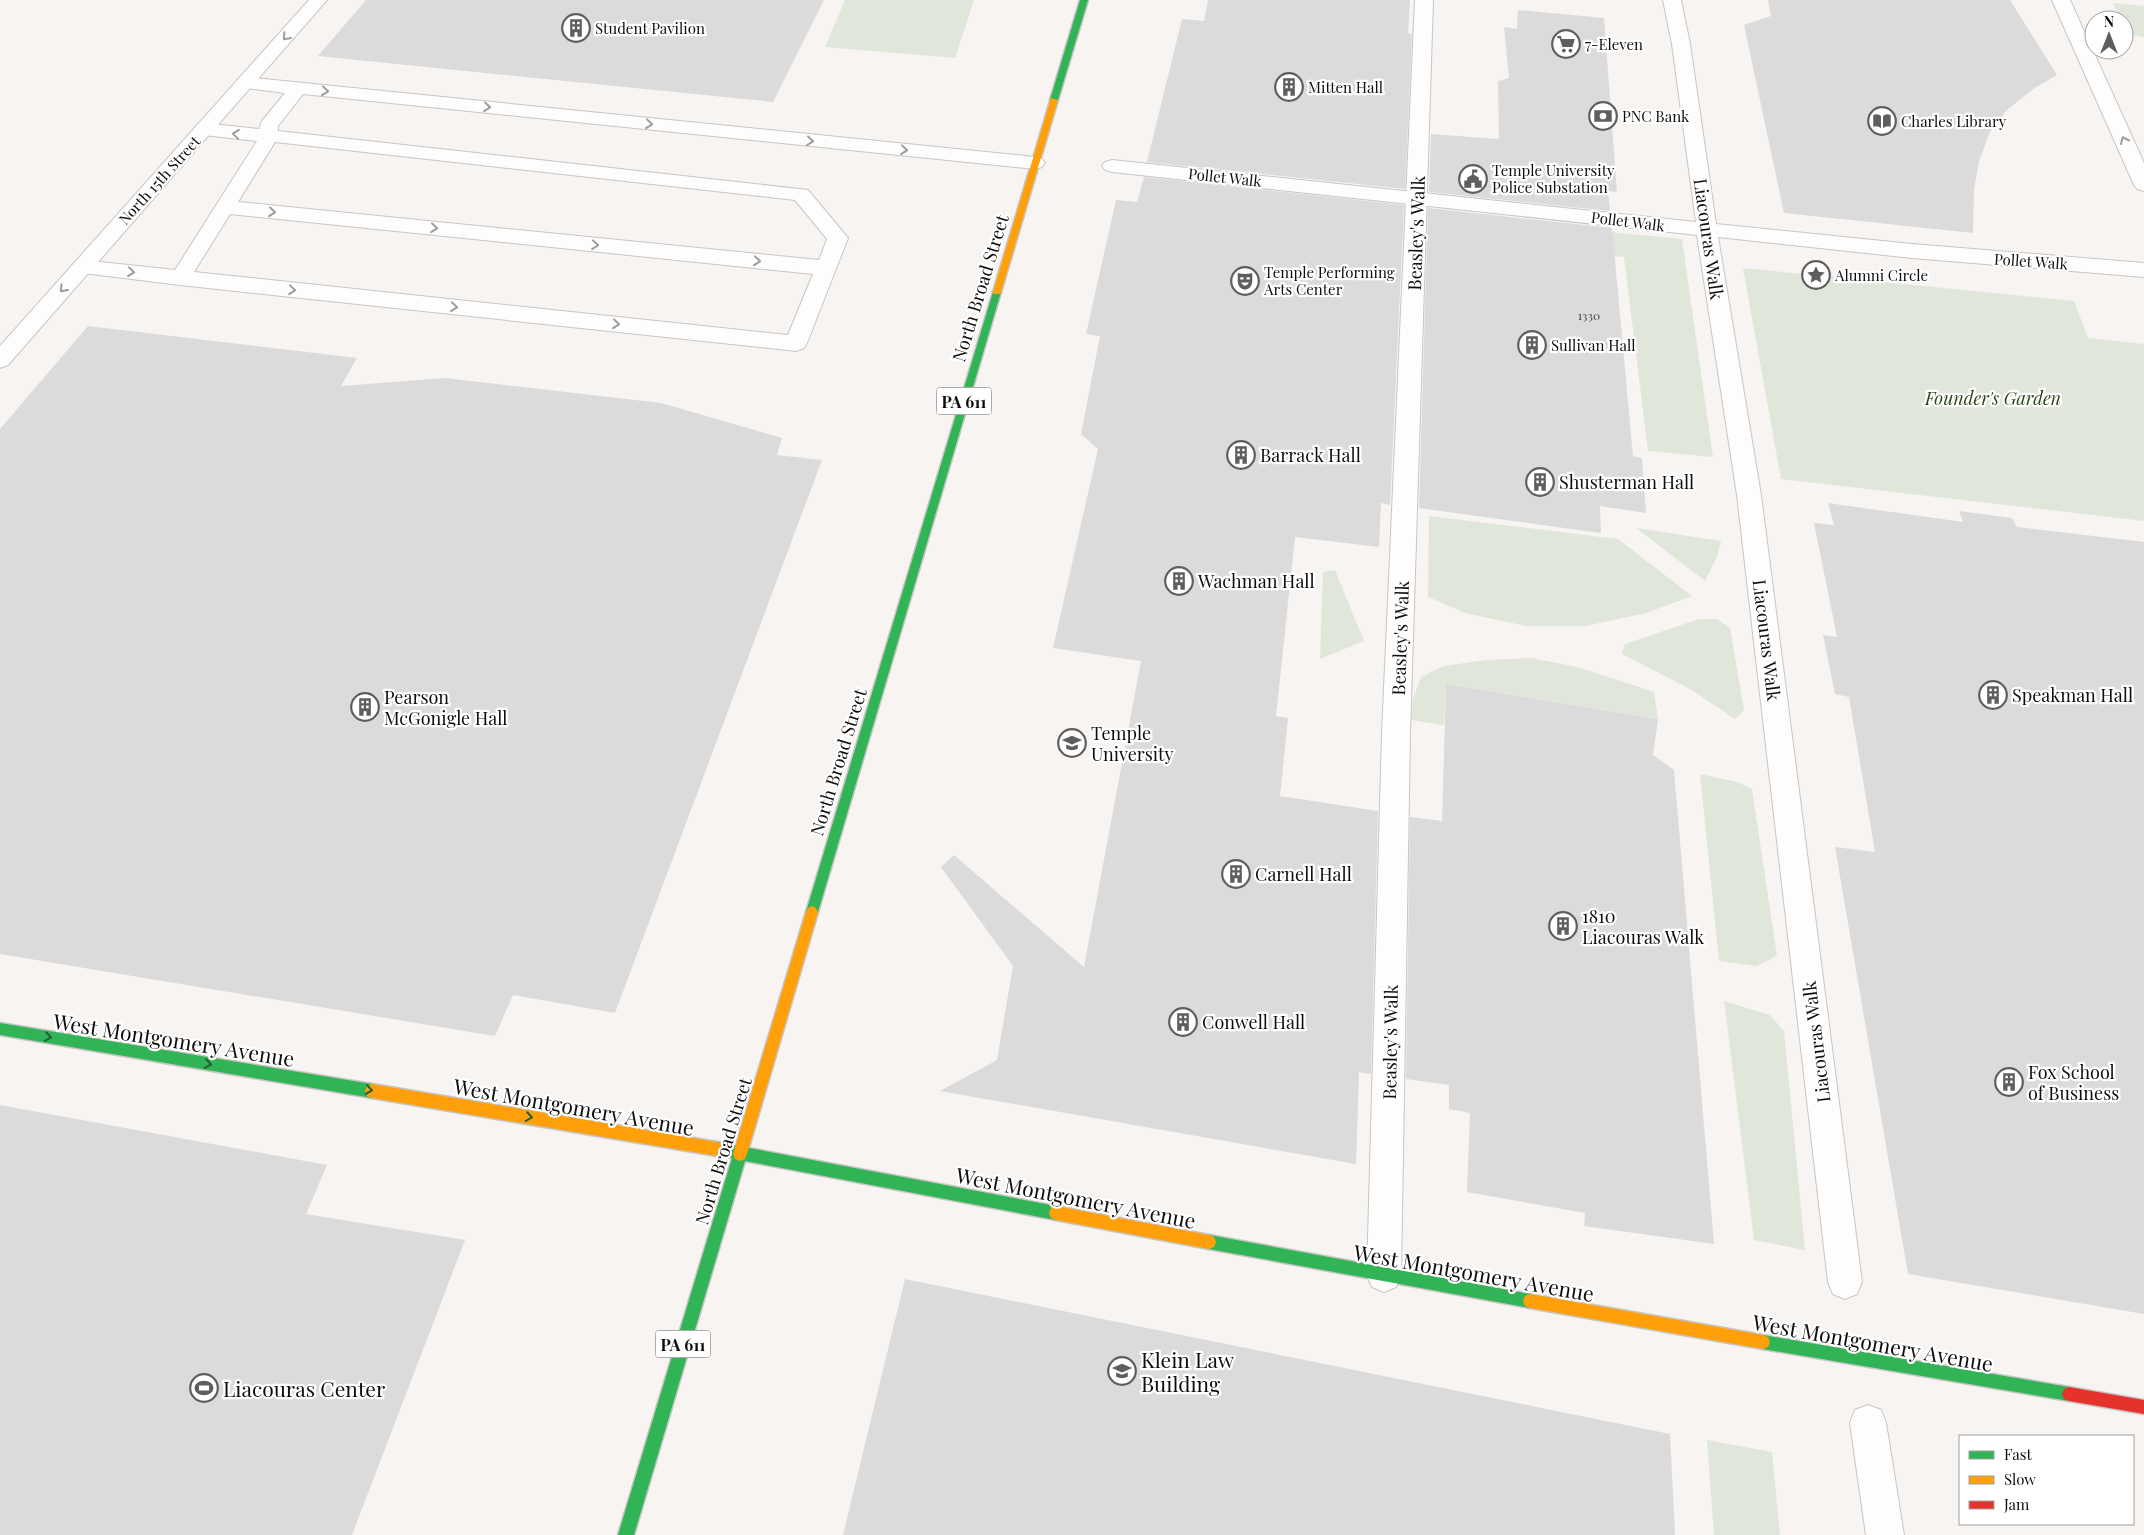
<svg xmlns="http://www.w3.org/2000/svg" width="2144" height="1535" font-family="'Playfair Display',serif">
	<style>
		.green { fill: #e0e7da }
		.building { fill: #dcdbdb }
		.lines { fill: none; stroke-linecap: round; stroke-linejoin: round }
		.lane-casing { stroke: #c8c6c4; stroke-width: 2 }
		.street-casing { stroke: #c8c6c4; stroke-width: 2 }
		.fast-casing { stroke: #c8c6c4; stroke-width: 3 }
		.slow-casing { stroke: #c8c6c4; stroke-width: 3 }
		.jam-casing { stroke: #c8c6c4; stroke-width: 3 }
		.lane { fill: #fefdfd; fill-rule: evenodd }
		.street { fill: #fefdfd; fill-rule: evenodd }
		.fast { fill: #30b455; fill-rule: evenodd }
		.slow { fill: #ff9f0a; fill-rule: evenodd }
		.jam { fill: #e5322d; fill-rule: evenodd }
		.oneway { stroke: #9e9d9d }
		.oneway2 { stroke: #206131 }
		.labels { text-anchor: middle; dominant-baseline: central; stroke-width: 4.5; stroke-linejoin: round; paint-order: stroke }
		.far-number-label { font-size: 12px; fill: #444443 }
		.far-poi-label { font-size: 15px; fill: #0f0e0d; stroke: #fff; text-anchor: start }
		.far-street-label { font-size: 15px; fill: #0f0e0d; stroke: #fff }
		.shield { fill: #fff; stroke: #575656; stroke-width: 1 }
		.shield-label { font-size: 16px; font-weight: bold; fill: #0f0e0d }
		.street-label { font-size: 18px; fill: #0f0e0d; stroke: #fff }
		.park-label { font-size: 18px; font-style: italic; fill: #284715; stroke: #fff }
		.poi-label { font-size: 18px; fill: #0f0e0d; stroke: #fff; text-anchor: start }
		.near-street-label { font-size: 21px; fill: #0f0e0d; stroke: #fff }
		.near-poi-label { font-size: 21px; fill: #0f0e0d; stroke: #fff; text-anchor: start }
	</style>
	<rect width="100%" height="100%" fill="#f7f4f2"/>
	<path class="green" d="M845,0h129l-19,58 -130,-11z
		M2113,3l31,3v31l-14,-2 -6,-15h-2z
		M1432,215l250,24 31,218 -65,-6 -24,-194 -192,-19z
		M1743,268l331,33 14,37 56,6v177l-363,-42z
		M1429,516l189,23 74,57 -46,17 -60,13h-60l-61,-13 -37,-16z
		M1636,528l85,13 -4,16 -12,24z
		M1335,570l29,71 -44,18 3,-87z
		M1699,619h18l13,9 14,82 -9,9 -45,-30 -68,-35 3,-10z
		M1531,658l47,9 76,25 4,27 -212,-35 -2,41 -33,-5 2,-21 8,-22 23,-11 42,-6z
		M1700,774l37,8 15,7 25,167 -21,10 -37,-5z
		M1724,1001l46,14 14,16 21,219 -51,-10z
		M1707,1440l65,12 8,83h-66z"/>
	<path class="building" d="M366,0h458l-51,102 -455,-46z
		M1208,0h202l-2,33 4,1 -7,155 -258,-27 35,-143 22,2z
		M1768,0h242l47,75 -24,14 -26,21 -17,22 -11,29 -5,29 -1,43 -189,-20 -40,-188 27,-9z
		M1518,10l86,8 13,174 -9,-1 2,20 -181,-19 2,-58 68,5 -1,-58 11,-3 -5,-51 13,2z
		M1144,177l260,28 -14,300 -9,-2 -2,44 -84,-10 -19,179 12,2 -8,78 98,15 -7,263 -12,-2 -3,92 -416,-73 57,-31 16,-94 -72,-99 13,-12 130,112 57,-306 -88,-13 45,-199 -17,-15 19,-98 -14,-2 30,-134 21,2z
		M1428,208l184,20 21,228 9,2 4,55 -46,-7 1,27 -182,-25z
		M88,326l269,32 -16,28 104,-8 216,25 121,35 -5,17 45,5 -207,553 -102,-18 -18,41 -495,-82v-525z
		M1828,503l135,19 -4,-11 53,7 5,9 127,15v772l-236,-40 -73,-427 40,5 -26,-155 -14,-3 -12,-59 14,2 -23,-114 20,2z
		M1446,684l212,35 -5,36 21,15 40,474 -130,-18 1,-13 -118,-21 3,-79 -21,-4v-24l-43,-6 4,-262 32,4z
		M0,1105l327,60 -21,49 159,26 -113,295h-352z
		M905,1279l765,155 5,101h-832z"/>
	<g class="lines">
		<defs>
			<path id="lane" d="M1415,0h18l-23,733 -9,542 -5,12 -12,5 -12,-5 -5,-12 15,-542z
				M245,77l790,80 7,2 3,4 -3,4 -7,2 -732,-75 -25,32v5l530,59 40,48 -41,105 -3,5 -8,3 -616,-66 -105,-13 -3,-5 3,-5 7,-2 93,10 82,-129 -53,-6 -7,-2 -3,-4 3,-4 7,-2 55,6 3,-8 23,-28 -47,-6 -2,-4 2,-4zM275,142l520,58 32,39 -8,21 -581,-58zM230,214l583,60 -25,61 -594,-63z"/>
			<path id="street" d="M309,0h18l-319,365 -8,3v-22z
				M1663,0h18l9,44 26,180 196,20 232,19v14l-232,-19 -194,-21 43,258 101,787 -5,12 -12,5 -12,-5 -5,-12 -91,-787 -40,-260 -585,-63 -7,-2 -3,-4 3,-4 7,-2 584,62 -24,-178z
				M2052,0h18l74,163v28l-7,-2 -3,-4z
				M1868,1405l13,5 5,13 18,112h-38l-16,-112 5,-13z"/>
			<path id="fast" d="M1080,0h8l-30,100 -7,2 -1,-2z
				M997,289l4,3 -183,620 -2,4 -4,2 -4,-2 -2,-4 187,-620z
				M0,1023l372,61 5,2 2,5 -2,5 -5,2 -372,-63z
				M717,1142l339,64 5,2 2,5 -2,5 -5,2 -311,-59 -111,374h-16l114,-377 -20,-4 -2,-5 2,-5z
				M1209,1235l321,59 5,2 2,5 -2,5 -5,2 -321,-59 -5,-2 -2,-5 2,-5z
				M1763,1335l306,52 5,2 2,5 -2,5 -5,2 -306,-52 -5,-2 -2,-5 2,-5z"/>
			<path id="slow" d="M1051,98l7,2 -57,192 -1,2h-6l-1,-2z
				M812,906l4,2 2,4 -71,242 -2,5 -5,2 -5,-2 -2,-5 73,-242 2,-4z
				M372,1084l345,58 5,2 2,5 -2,5 -5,2 -345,-58 -5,-2 -2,-5 2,-5z
				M1056,1206l153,29 5,2 2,5 -2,5 -5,2 -153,-29 -5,-2 -2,-5 2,-5z
				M1530,1294l233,41 5,2 2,5 -2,5 -5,2 -233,-41 -5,-2 -2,-5 2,-5z"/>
			<path id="jam" d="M2069,1387l75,13v14l-75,-13 -5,-2 -2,-5 2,-5z"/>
		</defs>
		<use href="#lane" class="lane-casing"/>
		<use href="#street" class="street-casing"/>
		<use href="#fast" class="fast-casing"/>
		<use href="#slow" class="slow-casing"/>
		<use href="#jam" class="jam-casing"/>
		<use href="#lane" class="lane"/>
		<use href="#street" class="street"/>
		<use href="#fast" class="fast"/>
		<use href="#slow" class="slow"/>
		<use href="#jam" class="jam"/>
	</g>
	<defs><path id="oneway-chevron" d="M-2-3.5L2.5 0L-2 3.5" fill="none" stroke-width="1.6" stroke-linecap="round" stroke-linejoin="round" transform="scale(1.25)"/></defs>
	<g class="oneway">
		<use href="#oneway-chevron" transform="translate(286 37) rotate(131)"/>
		<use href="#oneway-chevron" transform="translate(325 91) rotate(6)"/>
		<use href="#oneway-chevron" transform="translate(487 107) rotate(6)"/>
		<use href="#oneway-chevron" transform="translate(649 124) rotate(6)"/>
		<use href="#oneway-chevron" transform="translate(236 134) rotate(-173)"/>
		<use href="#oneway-chevron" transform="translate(2124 140) rotate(-114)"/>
		<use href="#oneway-chevron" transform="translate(810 141) rotate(6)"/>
		<use href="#oneway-chevron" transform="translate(904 150) rotate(6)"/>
		<use href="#oneway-chevron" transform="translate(272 212) rotate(6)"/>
		<use href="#oneway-chevron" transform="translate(434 228) rotate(6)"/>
		<use href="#oneway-chevron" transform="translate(595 245) rotate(6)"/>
		<use href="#oneway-chevron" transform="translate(757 261) rotate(6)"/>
		<use href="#oneway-chevron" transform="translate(131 272) rotate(6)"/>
		<use href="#oneway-chevron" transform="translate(63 289) rotate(132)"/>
		<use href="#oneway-chevron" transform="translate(292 290) rotate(6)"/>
		<use href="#oneway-chevron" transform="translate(454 307) rotate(6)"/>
		<use href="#oneway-chevron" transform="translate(616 324) rotate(6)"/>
	</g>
	<g class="oneway2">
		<use href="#oneway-chevron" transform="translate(48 1037) rotate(9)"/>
		<use href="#oneway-chevron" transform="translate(208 1064) rotate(9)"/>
		<use href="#oneway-chevron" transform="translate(369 1090) rotate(9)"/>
		<use href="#oneway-chevron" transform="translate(529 1117) rotate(9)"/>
	</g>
	<defs>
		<symbol id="building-ring" viewBox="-11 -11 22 22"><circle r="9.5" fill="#fff" stroke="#605e5d" stroke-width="1.5"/><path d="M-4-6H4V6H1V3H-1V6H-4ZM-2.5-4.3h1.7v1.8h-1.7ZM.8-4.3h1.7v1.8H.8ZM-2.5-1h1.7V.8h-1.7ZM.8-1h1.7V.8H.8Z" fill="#605e5d"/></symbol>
		<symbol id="supermarket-ring" viewBox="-11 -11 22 22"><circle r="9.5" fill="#fff" stroke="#605e5d" stroke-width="1.5"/><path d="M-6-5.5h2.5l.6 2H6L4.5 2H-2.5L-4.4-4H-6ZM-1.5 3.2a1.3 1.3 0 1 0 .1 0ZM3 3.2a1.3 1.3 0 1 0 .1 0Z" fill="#605e5d"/></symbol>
		<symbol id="bank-ring" viewBox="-11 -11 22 22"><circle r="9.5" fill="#fff" stroke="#605e5d" stroke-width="1.5"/><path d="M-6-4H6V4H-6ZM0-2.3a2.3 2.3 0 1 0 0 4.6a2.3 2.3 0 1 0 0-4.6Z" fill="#605e5d"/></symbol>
		<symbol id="library-ring" viewBox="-11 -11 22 22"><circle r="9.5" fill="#fff" stroke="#605e5d" stroke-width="1.5"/><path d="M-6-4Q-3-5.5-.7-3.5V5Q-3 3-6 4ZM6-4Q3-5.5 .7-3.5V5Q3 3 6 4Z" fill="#605e5d"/></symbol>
		<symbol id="civic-ring" viewBox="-11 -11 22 22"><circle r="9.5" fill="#fff" stroke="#605e5d" stroke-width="1.5"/><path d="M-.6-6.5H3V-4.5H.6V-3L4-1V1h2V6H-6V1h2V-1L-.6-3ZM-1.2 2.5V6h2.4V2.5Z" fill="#605e5d"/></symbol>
		<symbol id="sight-ring" viewBox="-11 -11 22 22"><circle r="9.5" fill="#fff" stroke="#605e5d" stroke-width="1.5"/><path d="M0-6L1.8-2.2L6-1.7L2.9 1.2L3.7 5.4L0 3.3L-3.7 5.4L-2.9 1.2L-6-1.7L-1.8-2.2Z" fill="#605e5d"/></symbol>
		<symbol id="theatre-ring" viewBox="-11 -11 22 22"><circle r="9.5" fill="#fff" stroke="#605e5d" stroke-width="1.5"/><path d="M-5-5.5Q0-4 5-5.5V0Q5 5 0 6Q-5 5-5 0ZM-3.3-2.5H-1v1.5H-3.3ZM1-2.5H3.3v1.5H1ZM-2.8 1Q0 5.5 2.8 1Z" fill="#605e5d"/></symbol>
		<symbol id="university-ring" viewBox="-11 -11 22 22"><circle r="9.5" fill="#fff" stroke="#605e5d" stroke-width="1.5"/><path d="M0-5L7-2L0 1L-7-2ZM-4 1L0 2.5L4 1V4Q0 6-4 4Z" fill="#605e5d"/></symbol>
		<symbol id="stadium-ring" viewBox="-11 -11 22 22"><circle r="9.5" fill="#fff" stroke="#605e5d" stroke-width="1.5"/><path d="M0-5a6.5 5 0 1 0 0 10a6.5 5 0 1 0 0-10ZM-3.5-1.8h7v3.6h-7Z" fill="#605e5d"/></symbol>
	</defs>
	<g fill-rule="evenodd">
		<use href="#building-ring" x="560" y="12" width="32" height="32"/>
		<use href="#supermarket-ring" x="1550" y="28" width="32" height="32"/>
		<use href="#building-ring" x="1273" y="71" width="32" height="32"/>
		<use href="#bank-ring" x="1587" y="100" width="32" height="32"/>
		<use href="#library-ring" x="1866" y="105" width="32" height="32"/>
		<use href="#civic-ring" x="1457" y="163" width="32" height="32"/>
		<use href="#sight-ring" x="1800" y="259" width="32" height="32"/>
		<use href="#theatre-ring" x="1229" y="265" width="32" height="32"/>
		<use href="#building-ring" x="1516" y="329" width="32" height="32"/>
		<use href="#building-ring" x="1225" y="439" width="32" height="32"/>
		<use href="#building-ring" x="1524" y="466" width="32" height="32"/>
		<use href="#building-ring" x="1163" y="565" width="32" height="32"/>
		<use href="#building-ring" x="1977" y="679" width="32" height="32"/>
		<use href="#building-ring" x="349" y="691" width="32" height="32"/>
		<use href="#university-ring" x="1056" y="727" width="32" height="32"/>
		<use href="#building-ring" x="1220" y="858" width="32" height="32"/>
		<use href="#building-ring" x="1547" y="910" width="32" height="32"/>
		<use href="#building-ring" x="1167" y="1006" width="32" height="32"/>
		<use href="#building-ring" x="1993" y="1066" width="32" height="32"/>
		<use href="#university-ring" x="1106" y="1355" width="32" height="32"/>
		<use href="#stadium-ring" x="188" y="1372" width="32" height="32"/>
	</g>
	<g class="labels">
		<g class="far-number-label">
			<text x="1589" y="315">1330</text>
		</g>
		<g class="far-poi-label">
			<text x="595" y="28">Student Pavilion</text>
			<text x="1585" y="44">7-Eleven</text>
			<text x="1308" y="87">Mitten Hall</text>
			<text x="1622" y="116">PNC Bank</text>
			<text x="1901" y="121">Charles Library</text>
			<text x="1492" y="170">Temple University<tspan x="1492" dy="17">Police Substation</tspan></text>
			<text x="1264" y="272">Temple Performing<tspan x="1264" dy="17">Arts Center</tspan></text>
			<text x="1835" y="275">Alumni Circle</text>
			<text x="1551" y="345">Sullivan Hall</text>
		</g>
		<g class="far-street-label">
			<text transform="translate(1225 177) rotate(6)">Pollet Walk</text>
			<text transform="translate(159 180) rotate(-48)">North 15th Street</text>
			<text transform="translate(1628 221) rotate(7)">Pollet Walk</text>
			<text transform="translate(2031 261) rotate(4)">Pollet Walk</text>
		</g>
		<g class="shield">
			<rect x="936.5" y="387.5" width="55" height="27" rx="4"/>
			<rect x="655.5" y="1330.5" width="55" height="27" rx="4"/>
		</g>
		<g class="shield-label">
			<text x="964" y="401">PA 611</text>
			<text x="683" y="1344">PA 611</text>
		</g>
		<g class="street-label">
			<text transform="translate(1416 233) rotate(-88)">Beasley's Walk</text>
			<text transform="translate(1709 239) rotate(82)">Liacouras Walk</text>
			<text transform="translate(980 288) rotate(-73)">North Broad Street</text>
			<text transform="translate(1400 638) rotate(-88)">Beasley's Walk</text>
			<text transform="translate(1767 640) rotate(83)">Liacouras Walk</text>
			<text transform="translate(838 762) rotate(-73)">North Broad Street</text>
			<text transform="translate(1390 1042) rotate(-89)">Beasley's Walk</text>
			<text transform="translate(1816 1042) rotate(-97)">Liacouras Walk</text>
			<text transform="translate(723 1151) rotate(-73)">North Broad Street</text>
		</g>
		<g class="park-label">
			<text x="1993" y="398">Founder's Garden</text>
		</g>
		<g class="poi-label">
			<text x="1260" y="455">Barrack Hall</text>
			<text x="1559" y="482">Shusterman Hall</text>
			<text x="1198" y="581">Wachman Hall</text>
			<text x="2012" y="695">Speakman Hall</text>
			<text x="384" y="697">Pearson<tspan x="384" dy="21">McGonigle Hall</tspan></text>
			<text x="1091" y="733">Temple<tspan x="1091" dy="21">University</tspan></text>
			<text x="1255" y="874">Carnell Hall</text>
			<text x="1582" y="916">1810<tspan x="1582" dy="21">Liacouras Walk</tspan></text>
			<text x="1202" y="1022">Conwell Hall</text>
			<text x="2028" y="1072">Fox School<tspan x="2028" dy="21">of Business</tspan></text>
		</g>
		<g class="near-street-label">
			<text transform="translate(174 1039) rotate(9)">West Montgomery Avenue</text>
			<text transform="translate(574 1106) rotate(10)">West Montgomery Avenue</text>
			<text transform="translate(1076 1197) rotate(11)">West Montgomery Avenue</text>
			<text transform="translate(1474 1272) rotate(10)">West Montgomery Avenue</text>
			<text transform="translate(1873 1342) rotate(10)">West Montgomery Avenue</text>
		</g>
		<g class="near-poi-label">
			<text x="1141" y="1359">Klein Law<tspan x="1141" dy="24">Building</tspan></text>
			<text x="223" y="1388">Liacouras Center</text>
		</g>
	</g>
	<rect x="1959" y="1435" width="175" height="90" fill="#ffffff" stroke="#9f9f9e"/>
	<rect x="1969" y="1451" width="25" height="8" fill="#30b455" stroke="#9f9f9e"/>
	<text x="2004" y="1460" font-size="15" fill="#0f0e0d">Fast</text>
	<rect x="1969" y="1476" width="25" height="8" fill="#ff9f0a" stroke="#9f9f9e"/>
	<text x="2004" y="1485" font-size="15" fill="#0f0e0d">Slow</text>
	<rect x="1969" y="1501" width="25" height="8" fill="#e5322d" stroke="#9f9f9e"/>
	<text x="2004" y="1510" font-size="15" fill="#0f0e0d">Jam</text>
	<g transform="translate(2109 35)"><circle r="24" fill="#ffffff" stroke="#9f9f9e"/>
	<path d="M0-4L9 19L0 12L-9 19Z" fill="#605e5d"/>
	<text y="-8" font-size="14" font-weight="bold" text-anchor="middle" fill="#0f0e0d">N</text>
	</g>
</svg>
